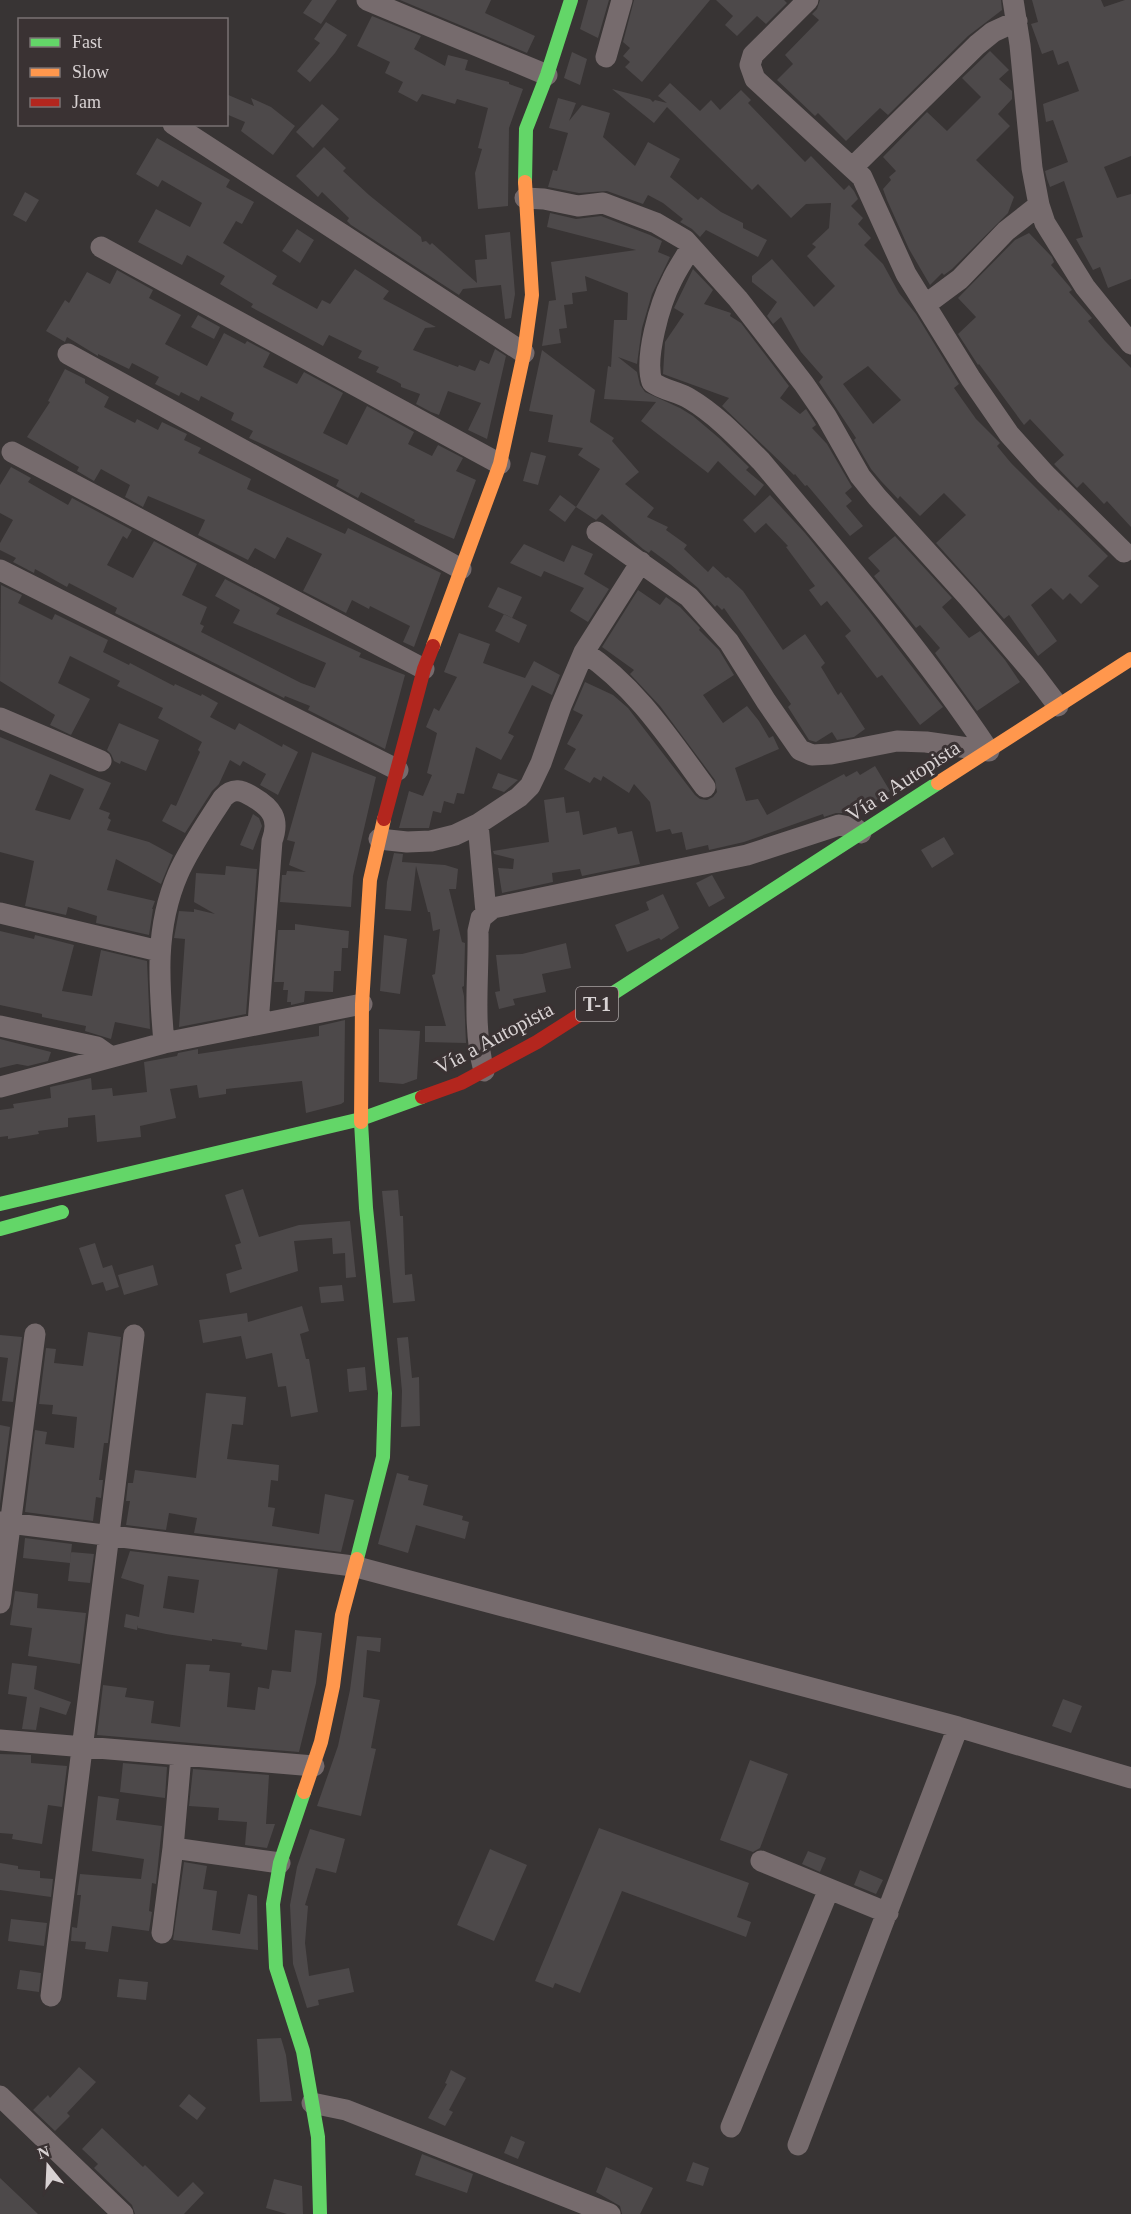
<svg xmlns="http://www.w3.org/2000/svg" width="1131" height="2214" font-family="Georgia,serif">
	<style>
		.building { fill: #4d494a; fill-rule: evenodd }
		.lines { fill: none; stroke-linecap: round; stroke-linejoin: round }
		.street { stroke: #766b6d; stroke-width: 21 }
		.fast { stroke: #63d668; stroke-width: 14 }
		.slow { stroke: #ff974d; stroke-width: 14 }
		.jam { stroke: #b3261e; stroke-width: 14 }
		.labels { text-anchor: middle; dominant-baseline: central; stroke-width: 6; stroke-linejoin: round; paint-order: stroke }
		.shield { fill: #3a3233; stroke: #a9a2a3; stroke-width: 1.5 }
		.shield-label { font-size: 20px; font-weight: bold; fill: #d8d2d3 }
		.street-label { font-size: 21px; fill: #d8d2d3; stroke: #3a3233 }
	</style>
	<rect width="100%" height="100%" fill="#383434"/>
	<path class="building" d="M312,0h25l-16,24 -18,-11z
		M400,0h91l-6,13 50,23 -8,17z
		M588,0h21l-11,38 -18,-9z
		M634,0h76l-68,82 -17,-15 5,-5 -7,-6 7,-8 -7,-6z
		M716,0h68l3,3 -21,21 -9,-8 -20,20 -12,-11 8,-9z
		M820,0h181l1,10 -34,26 -80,79 -8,-7 -34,33 -28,-28 -3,3 -38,-36 16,-16 -8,-9 34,-35 -7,-6 5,-5z
		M1032,0h69l3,7 21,-7h6v156l-27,11 13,31 14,-4v85l-23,9 -8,-21 -7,3 -17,-31 7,-2 -19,-56 -14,6 -3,-8 -2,-8 23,-9 -15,-42 -7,2 -3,-18 36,-13 -11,-30 -10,4 -5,-15 -11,4 -11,-30 7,-2z
		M372,16l49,20 -7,13 31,17 3,-11 20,5 -3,10 44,12v2l14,5 -14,39 -1,78 -30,3 -3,-36 7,-24 -4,-1 10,-40 -31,-9 -2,5 -33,-10 -5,8 -19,-10 5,-10 -18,-9 5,-11 -33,-16z
		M326,22l21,13 -12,18 -25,29 -13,-11 23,-28 -6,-4z
		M990,51l19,19 -10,9 13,12v8l-14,15 12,12 -34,34 38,37 -6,16 -56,56 -8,6 -2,-2 -12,12 -21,-36 -22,-49 -4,-11 8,-9 -2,-3 7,-6 -13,-14 44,-45 20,19 34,-34 -19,-19z
		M572,52l15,7 -7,26 -16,-7z
		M670,83l30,28 11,-11 9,10 21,-20 10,10 -3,3 57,59 6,-6 33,34 5,-5 5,6 4,8 -7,7 12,12 -5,6 13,14 -7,7 19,19 16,29 17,21 43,70 -5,4 22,31 24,24 -3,3 14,17 48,48 1,-2 48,47 -20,20 11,10 -18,18 -11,-11 -7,7 -12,-12 -20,17 26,36 -19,15 -29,-41 -5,4 -68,-76 30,-28 -22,-22 -24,23 -20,-20 -2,3 -17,-18 -10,-12 -17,-29 2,-2 -37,-56 4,-5 -22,-25 -20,-35 -8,7 -6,-8 10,-14 -25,-20v-6l20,-17 42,48 21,-21 -28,-30 9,-9 -4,-3 17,-16 2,-25 -25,1 -15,14 -33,-34 -6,6 -85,-83 -13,16 -42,-34 38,10 3,3 2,-2 12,3 -9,-7zM868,366l33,34 -28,24 -30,-40z
		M226,94l28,12 -3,-8 20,9 24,19 -22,29 -32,-24 4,-9 -19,-8z
		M558,98l18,5 -7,18 13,-16 28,8 -7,24 32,29 13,-24 32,17 -10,18 28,23 3,-3 20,15 22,11v5l24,12 -9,17 -52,-27 -6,7 -8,-8 -12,-7 3,-3 -20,-16 -15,-8 -5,9 -36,-13 -28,2 -31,-6 5,-17 4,1 11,-38 -19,-5z
		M322,104l17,15 -26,29 -17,-16z
		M157,138l73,42 -4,7 28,15 -12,22 -6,-3 -13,22 54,33 -5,8 45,25 5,-9 8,4 25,-35 34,22 -6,8 53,28 -11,1 -12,22 45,17 1,-2 16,6 5,-11 9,4 6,-15 11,7 -19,83 -19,-9 13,-27 -33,-12 -9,24 -8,-3 -15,-8 4,-10 -19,-7v-3l-5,-3 -20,-9 3,-5 -21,-9 4,-7 -33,-16 -6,11 -72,-39 2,-3 -33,-20 5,-8 -38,-21 -5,10 -44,-23 18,-33 34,18 12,-24 -40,-23 -4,7 -22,-13z
		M324,147l22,21 -3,3 26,24 52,42 1,5 4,-1 4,4 2,-2 45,40 -2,-23 12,-1 -2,-24 25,-3 5,62 -4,24 -6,1 -4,-34 -38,4 -4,6 -108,-70 -4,-4 2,-3 -27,-26 -4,5 -22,-21z
		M25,192l14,8 -13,22 -13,-7z
		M550,213l26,6 25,-3 49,19 12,6 -4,11 12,5 -18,37 -10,34 -5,36 -19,-7 19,15 3,13 5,7 35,16 13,8 26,22 30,29 -3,3 18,15 -9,11 -37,-35 -10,12 -67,-52 15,-19 -52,-3 4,-33 3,1 3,-47h13l1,-27 -43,-17 2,15 -15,2 1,11 -9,1 3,23 -8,1 2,14 -19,3 7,-45 7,-1 -5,-38 85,-12 -89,-23z
		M297,229l17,11 -14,23 -18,-12z
		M1029,233l23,24 2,5 -3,3 19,22 2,3 -3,2 23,26 -4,3 17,20 26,27v159l-24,-26 -3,3 -21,-22 -6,6 -23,-24 10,-9 -34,-36 -6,6 -45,-61 -1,1 -20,-31 18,-17 -18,-19 57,-58z
		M693,269l20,21 -9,14 27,9 -1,3 11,7 48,63 -9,12 20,16 6,-5 9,14 1,2 -4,3 15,16 25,43 -7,6 7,8 -6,5 17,20 -13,10 -43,-51 -2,1 -10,-12 -1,1 -72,-69 7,-8 -66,-24 2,-32 19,-28 -10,-6z
		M117,270l36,20 -4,8 32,17 -16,29 42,22 17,-33 21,11 2,-3 23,12 -7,14 34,17 7,-12 39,21 -20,40 24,12 20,-39 47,26 -6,12 24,12 6,-11 25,13 -7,13 20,9 -22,59 -40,-17 1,-2 -54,-28 -3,6 -22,-12 3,-6 -90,-42 4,-7 -22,-11 3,-7 -33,-17 -2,5 -18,-9 -2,4 -24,-12 4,-7 -27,-14 -3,6 -31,-15v2l-31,-19 -2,5 -19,-11 19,-31 4,3 18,-31 23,12z
		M198,315l22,12 -6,12 -23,-12z
		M542,350l53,40 -5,32 24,16 -2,3 27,31 -14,12 29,24 -7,9 21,10 -2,3 21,15 -3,4 24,23 5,-6 13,12 2,-1 15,14 40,59 22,-16 20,29 -4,4 17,28 3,-3 24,37 -11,8 -17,3 -5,-8 -16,10 -7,-2 -21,-33 3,-3 -67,-96 -2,2 -5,-5 -2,2 -17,-19 -28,-24 -19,-14 -2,3 -6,-4 -41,-35 -6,6 -20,-13 24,-38 -22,-14 5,-7 -35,-6 5,-27 -24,-4z
		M65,369l20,10v4l24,14 -5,10 31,16 2,-4 21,11 4,-8 25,12 -3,6 17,8 -3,5 53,26 -4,10 98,45 3,-6 93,45 -27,74 -11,-5 7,-16 -40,-20 -1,3 -17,-9 -6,13 -43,-22 19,-37 -35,-17 -12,22 -20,-11 -7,12 -50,-25 7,-15 -57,-24 -5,11 -18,-10 5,-12 -29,-16 -7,12 -17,-10 2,-4 -52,-30 23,-35 -2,-1z
		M531,452l15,4 -8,29 -15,-4z
		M11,467l20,11 -3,4 40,23 4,-7 60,32 -5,9 -4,-3 -16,29 26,13 21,-37 43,23 -15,31 25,12 -7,17 4,2 -3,6 100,51 14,5 11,-25 -93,-40 7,-13 -25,-14 10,-17 55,29 -4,6 85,39 -2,4 46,18 -20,74 -77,-39 2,-4 -25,-10 -1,2 -155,-78 -14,-7 2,-5 -48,-25 -2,4 -32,-18 -1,4 -21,-11 3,-4 -16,-8v-7l13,-23 -13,-7v-28z
		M560,495l16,12 -11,15 -16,-12z
		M770,495l35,38 64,78 74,96 -23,18 -38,-50 -5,3 -32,-42 6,-5 -24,-30 -6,5 -12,-16 6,-4 -29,-39 2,-1 -22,-23 -11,10 -12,-13z
		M895,536l57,62 -10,9 27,31 11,-7 25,29 15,22 -43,29 -42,-58 5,-5 -20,-23 -4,3 -42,-52 6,-5 -12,-13z
		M524,544l40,18 8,-17 21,9 -9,20 25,15 -21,33 -18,-11 14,-23 -40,-17 -3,6 -31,-14z
		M1,585l21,10 -4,8 34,17 3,-6 53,26 -5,12 26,13 1,-2 44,23 1,-2 26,12 1,-2 16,9 -8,14 25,13 4,-7 43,24 1,-3 15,8 -20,43 -18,-10 6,-11 -23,-13 -3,5 -10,-6 -11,24 -7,7 -27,42 -23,-12 9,-17 5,2 24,-54 -2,-2 4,-8 -44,-24 5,-10 -46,-22 3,-5 -50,-25 -12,27 32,16 -19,36 -21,-10 5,-10 -55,-34z
		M498,587l24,10 -10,21 -24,-11z
		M638,590l22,15 6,-8 14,10 20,21 -1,2 20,20 15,25 -31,20 20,28 24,-17 12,15 10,17 4,-2 6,13 -44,19 11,33 12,-2 9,16 77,-41 2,3 11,-6 3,4 15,-9 15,25 -24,16 -1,-2 -21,8h-8l-12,4 -1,-3 -79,28 -35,8 -1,-5 -22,5 -4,-18 -10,2 -2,-5 -14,3 -6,-30 -16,-18 -5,9 -26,-17 -2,5 -7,-4 -4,6 -26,-14 12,-20 -9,-5 16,-29 -10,-5 12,-28 28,13 15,13 67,87 5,4 7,1 6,-3 4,-5 -2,-12 -55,-74 -30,-32 4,-4 -32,-23z
		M504,614l23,11 -8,18 -24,-12z
		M459,633l31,11 -7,19 42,15 9,-17 26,14 -8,20 -20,-10 -24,48 6,3 -13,24 -25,-13 -12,47 -7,-1 -3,11 -10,-3 -3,12 -8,-2 -4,17h-30l10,-37 14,5 9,-21 -5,-2 10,-40 -11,-6 8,-19 5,3 18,-34 -13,-5z
		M119,723l40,17 -13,31 -25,-10 -1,3 -6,-3 -3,-7 -4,-4z
		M0,737l111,46 -12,26 11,4 -2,5 3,2 -4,10 42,12 24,13 -12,29 -45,-25 -9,31 48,11 -3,8h1l-4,26 -53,-12 1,-7 -29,-9 -2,8 -41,-9 9,-45 -34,-9zM50,774l34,15 -14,31 -35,-10z
		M312,752l64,25 -23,99 -2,31 -71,-5 2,-27h4l1,-4 19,1 -17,-7 6,-23 -8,-2z
		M498,773l20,7 -14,12 -12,-4z
		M564,797l2,16 13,-2 4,24 33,-8 2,7 14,-3 8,33 -58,12 -2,-7 -28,4 1,9 -51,11 -4,-25 15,1 1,-10 -20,-5 -1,-3 56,-9 -5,-42z
		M253,814l6,4 3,8 -9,24 -13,-5z
		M944,837l10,17 -22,14 -11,-18z
		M394,853l9,1 -1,8 43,3 13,4 -2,20h-7l13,53 3,1 -1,43 -2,1 2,9 2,47 -41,-1v-16h21l-14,-51 3,-1 5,-45 -7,2 -3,-19h-2l-12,-46 -5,45 -26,-2 2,-27z
		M226,866l31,3 -11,145 -67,13 6,-88 -11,-1 5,-27 15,1v-3l21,5 -21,-12 2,-29 29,2z
		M712,875l13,23 -16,9 -13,-24z
		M663,894l16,34 -18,12 -2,-2 -32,14 -12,-27 34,-15 -3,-8z
		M295,924l54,7 -1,17h-6l-1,23h-7l-1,21 -28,-1 -1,11 -13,3v-3h-4l1,-12h-5l1,-8h-10l4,-52h17z
		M0,931l34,8 1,-4 39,10 -12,46 30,5 9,-46 46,11 3,68 -35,-7 -4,17 -26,-8 1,-5 -44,-9v-3l-42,-9z
		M384,935l23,4 -7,55 -20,-3z
		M566,943l5,25 -29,6 4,18 -33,7 2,6 -16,4 -4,-17 5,-1 -4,-36 26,-1z
		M345,1020l-1,82 -3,2 -35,9 -4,-32 -76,8v5l-27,4 -2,-13 -27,4 6,29 -36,8 1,11 -44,5 -2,-27 -27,3v9l-30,4 1,3 -31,5v-3l-8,1v-27l14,-2 -1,-4 38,-6 -1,-11 41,-9 1,12 20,-2 1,8 34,-4 -3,-30 33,-6 1,-3 20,-4v5l121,-18v-10z
		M379,1029l41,2 -3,48 -14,5 -24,-2z
		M0,1039l51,13 -3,9 -20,5 -11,-2 -17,4z
		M243,1189l16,48 40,-12 51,-4 6,56 -10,1 -1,-25 -12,1 -1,-16 -38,3 4,30 -68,22 -4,-19 16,-5 -7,-24 6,-2 -16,-48z
		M398,1190l2,26h3l2,59 7,-1 3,27 -22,2 -11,-112z
		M95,1243l8,25 9,-3 7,22 -13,4 -3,-9 -11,3 -13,-37z
		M153,1265l5,20 -34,10 -6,-20z
		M342,1285l2,16 -23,2 -2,-16z
		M302,1306l7,25 -9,3 6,25h3l9,53 -27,5 -5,-31 -8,1 -6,-34 -26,6 -5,-23 -38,7 -4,-23 48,-7 1,9z
		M88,1332l33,5 -13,106h-4l-5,37h4l-2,18 -5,-1 -3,24 -68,-9 10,-82 12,2 -2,12 29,4 3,-31 -25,-3 1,-9 -14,-1 7,-56 10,1 -2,14 29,3z
		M0,1335l22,2 -9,65 -11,-1 6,-43 -8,-1z
		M408,1337l4,41 7,-1 1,49 -19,1 1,-36 -5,-53z
		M365,1367l2,23 -18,2 -2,-23z
		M206,1393l40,4 -3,28 -11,-1 -5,35 52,6 -1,16 -7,-1 -3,27 7,1 -3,18 47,8 6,-40 29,6 -13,52 -147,-19 3,-15 -28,-5 -3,17 -40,-5 4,-24h-4l2,-18h5l2,-13 61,8z
		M0,1425l10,2 -10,77z
		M397,1473l12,3 -1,4 20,5 -5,20 40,11 -1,4 7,2 -4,17 -49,-14 -8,28 -30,-9z
		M25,1538l47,6 -2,19 1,-11 23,2 -4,29 -22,-2 2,-18 -47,-5z
		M130,1551l148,18 -11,81 -26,-4 1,-3 -30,-4v2l-46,-7 -28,-6v-3l-1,5 -13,-3 2,-13 13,3 5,-32 -23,-7zM168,1576l31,4 -5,33 -31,-5z
		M15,1591l23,3 -1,14 49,5 -6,51 -52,-8 4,-28 -22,-3z
		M295,1630l27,3 -6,50 -17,69 -202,-17 6,-50 24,3 -2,9 29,4 -3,22 29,4 6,-63 24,1 -1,6 21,2 -3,34 28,3 3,-23 11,2 3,-19 19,2z
		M357,1636l24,2 -1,14 -13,-2 -4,47 17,3 -9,48 5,1 -15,67 -44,-10 21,-60 12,-56z
		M12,1663l25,3 -3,23 37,13 -5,13 -26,-8 -4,23 -14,-1 5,-32 -19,-3z
		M1063,1699l19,7 -11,27 -19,-7z
		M0,1754l31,1v8l36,3 -5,41 -14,-2 -6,39 -30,-5 1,-5 -13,-1z
		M750,1760l38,14 -28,74 -7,4 -33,-12z
		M123,1763l44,4 -2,31 -45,-6z
		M193,1769l76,6 -3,49h9l-8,24 -22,-3 2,-23 -29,-2 1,-12 -30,-2z
		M98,1796l21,3 -3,21 46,6 -6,58 -4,-1 -3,28 3,1 -3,19 -37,-5 -4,26 -23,-3 1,-7 -15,-1 1,-14 5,1 4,-33h-4l3,-21 61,5 3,-20 -52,-8z
		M599,1828l150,55 -12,34 14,5 -5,15 -124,-46 -42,102 -25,-10 -2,5 -18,-7z
		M310,1829l35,10 -9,34 -20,-5 -11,37 3,1 -3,37 4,33 40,-8 5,24 -36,8 1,5 -12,3 -14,-44 -3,-59 7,-38z
		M490,1849l37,16 -33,76 -37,-16z
		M808,1851l18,7 -6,14 -18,-8z
		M184,1862l23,4 -4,23 14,2 -5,39 28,4 8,-40 9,2 1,54 -85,-10z
		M0,1863l18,3v3l22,2v7l13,1 -2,18 -51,-7z
		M860,1870l23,10 -7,14 -22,-9z
		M11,1919l36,4 -3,23 -36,-5z
		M20,1970l21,3 -2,19 -22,-3z
		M119,1979l29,3 -2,18 -29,-3z
		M281,2038l5,17 6,46 -32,1 -3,-63z
		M79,2067l17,15 -29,31 3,3 -15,15 -22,-21 15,-15 2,3z
		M451,2070l15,8 -17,32 4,2 -8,14 -17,-8 19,-34 -2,-1z
		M189,2094l17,14 -9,12 -18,-14z
		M102,2128l41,39 2,-2 33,32 15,-15 11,11 -20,21h-49l-3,-9 -38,-37 4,-4 -16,-15z
		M511,2136l14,6 -7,17 -14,-6z
		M422,2154l51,20 -6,19 -52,-18z
		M693,2162l16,6 -6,18 -17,-5z
		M606,2167l47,21 -13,26h-18l-2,-8 -24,-14z
		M0,2178l38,36h-38z
		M274,2179l28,7 1,28h-16l-21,-6z"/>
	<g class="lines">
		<path class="street" d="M367,0l180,75
			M808,0l-55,55 -3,10 5,14 107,98 44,97 65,105 38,55 36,40 79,78
			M1013,0l7,45 12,123 7,37 6,18 40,64 46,57
			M606,57l16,-57
			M173,124l351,229
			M853,167l124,-122 16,-13 24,-11
			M525,198l19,1 34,7 25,-3 53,20 29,17 53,59 66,85 22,32 34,60 17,21 91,100 65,76 25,33
			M101,247l399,217
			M691,247c-6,11 -14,22 -19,33 -12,23 -28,78 -20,102 12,9 26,9 38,17 27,16 50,41 71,62 79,94 160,188 228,290
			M925,305l35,-26 46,-48 33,-26
			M68,354l393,215
			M12,452l412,217
			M597,532l92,65 40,45 37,59 34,49 12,5 19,-1 66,-13 29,1 63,9
			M0,570l398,200
			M584,652c51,34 85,86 121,135
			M0,718l101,43
			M478,824l8,88
			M379,839l28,3 24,-1 24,-6 23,-11 41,-27 11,-11 11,-23 20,-57 23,-54 57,-90
			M0,913l159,38
			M0,1026l97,21 14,10
			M164,1043c-5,-59 -10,-114 14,-169 12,-27 29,-51 45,-76 10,-11 19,-8 30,-1 19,11 27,22 19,44l-14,183
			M484,1071c-12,-45 -5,-93 -6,-140l3,-13 12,-10 254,-53 92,-30 16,3 6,5
			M0,1087l164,-44 198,-39
			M0,1522l353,44 605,161 173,51
			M0,1603l35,-269
			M0,1740l314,26
			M173,1848l107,15
			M761,1861l127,52
			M162,1933l11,-85 8,-92
			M51,1996l83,-661
			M0,2096l123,118
			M312,2103l34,7 264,104
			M731,2127l98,-238
			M798,2145l160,-418"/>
		<path class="fast" d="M525,182l1,-53 21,-54 24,-75
			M612,994l326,-211
			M0,1204l361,-85 61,-22
			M0,1229l62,-17
			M357,1559l26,-102 2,-64 -19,-185 -5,-86
			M304,1792l-24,71 -7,41 3,63 27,84 15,86 2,77"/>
		<path class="slow" d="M433,646l67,-182 24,-111 8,-58 -7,-113
			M938,783l193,-124
			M361,1122l1,-118 8,-124 14,-61
			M304,1792l17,-50 12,-56 9,-71 15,-56"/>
		<path class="jam" d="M384,819l40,-150 9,-23
			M422,1097l39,-14 76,-41 75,-48"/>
	</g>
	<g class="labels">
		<rect class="shield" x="576" y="987" width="42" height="34" rx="4.5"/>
		<g class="shield-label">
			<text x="597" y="1004">T-1</text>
		</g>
		<g class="street-label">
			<text transform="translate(903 781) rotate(-33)">Vía a Autopista</text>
			<text transform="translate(494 1038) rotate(-28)">Vía a Autopista</text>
		</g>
	</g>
	<rect x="18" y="18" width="210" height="108" fill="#3a3233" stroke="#797273" stroke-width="1.5"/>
	<rect x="30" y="38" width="30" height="9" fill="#63d668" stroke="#797273" stroke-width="1.5"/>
	<text x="72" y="48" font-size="18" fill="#d8d2d3">Fast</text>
	<rect x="30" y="68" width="30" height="9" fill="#ff974d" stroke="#797273" stroke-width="1.5"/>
	<text x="72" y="78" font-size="18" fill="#d8d2d3">Slow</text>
	<rect x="30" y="98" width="30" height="9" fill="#b3261e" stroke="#797273" stroke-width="1.5"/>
	<text x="72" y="108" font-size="18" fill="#d8d2d3">Jam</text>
	<g transform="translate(48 2166) rotate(342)" stroke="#3a3233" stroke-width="4.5" paint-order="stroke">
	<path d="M0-4.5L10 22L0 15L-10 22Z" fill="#d8d2d3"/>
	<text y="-9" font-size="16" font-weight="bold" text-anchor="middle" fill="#d8d2d3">N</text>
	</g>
</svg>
